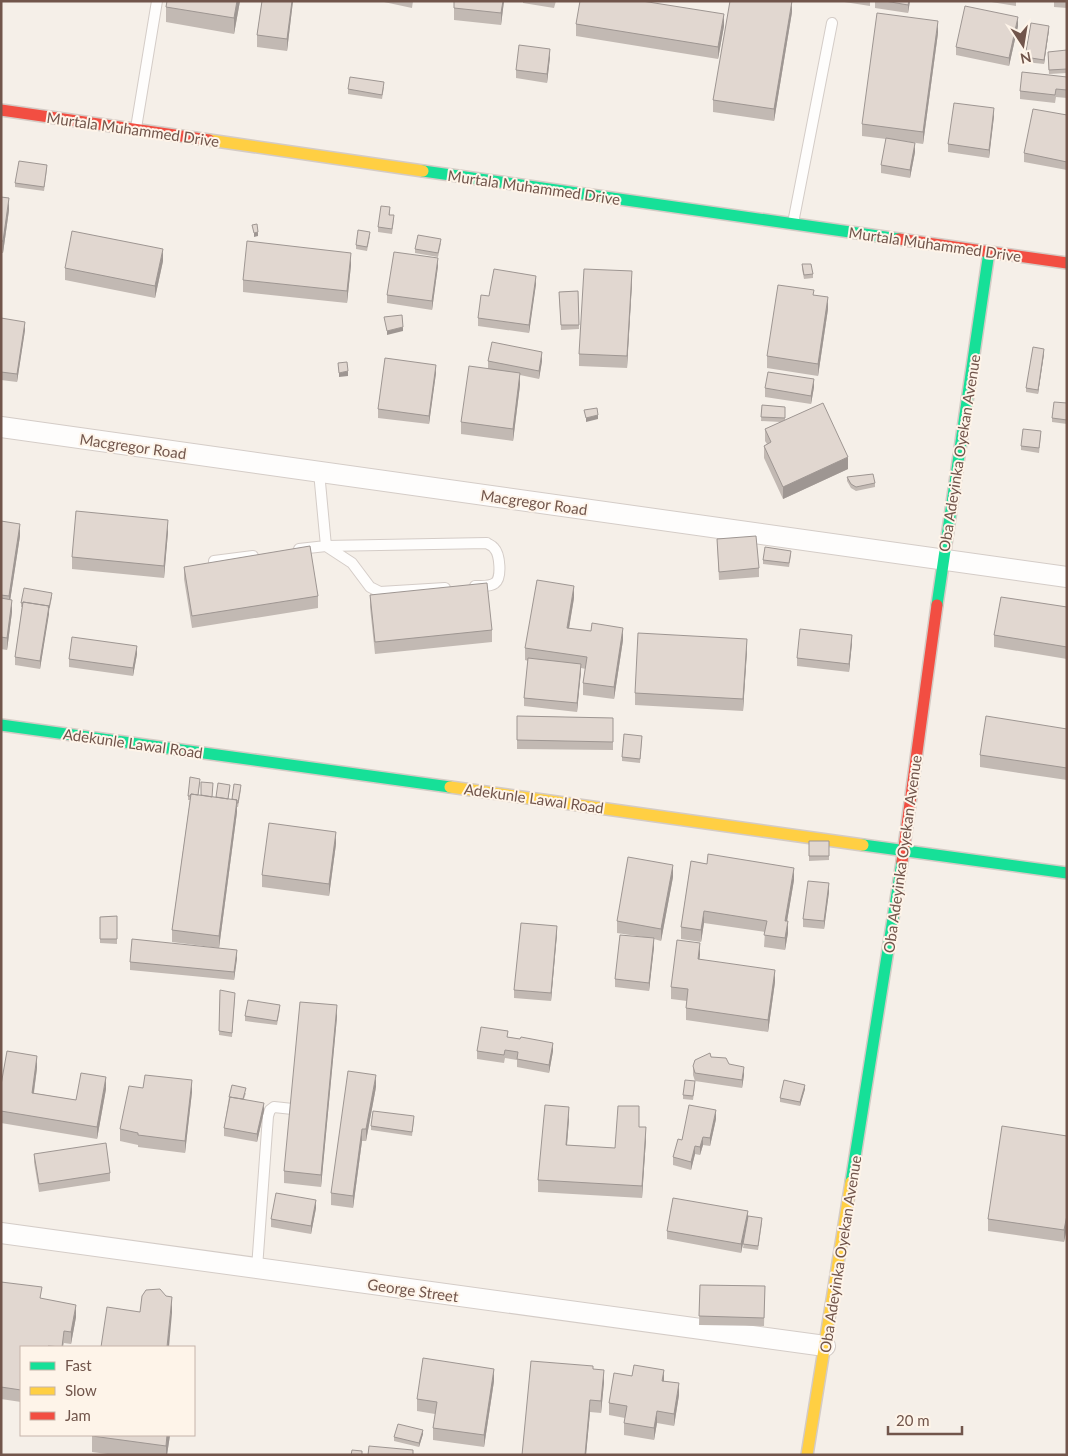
<svg xmlns="http://www.w3.org/2000/svg" width="1068" height="1456" font-family="Lato,sans-serif">
	<style>
		.lines { fill: none; stroke-linecap: round; stroke-linejoin: round }
		.lane-casing { stroke: #d4ccc7; stroke-width: 12 }
		.street-casing { stroke: #d4ccc7; stroke-width: 22 }
		.fast-casing { stroke: #d4cbc5; stroke-width: 14 }
		.slow-casing { stroke: #d4cbc5; stroke-width: 14 }
		.jam-casing { stroke: #d4cbc5; stroke-width: 14 }
		.lane { stroke: #fefdfc; stroke-width: 10 }
		.street { stroke: #fefdfc; stroke-width: 20 }
		.fast { stroke: #16e098; stroke-width: 11 }
		.slow { stroke: #ffcf43; stroke-width: 11 }
		.jam { stroke: #f24e42; stroke-width: 11 }
		.wall { fill: #c2b9b3 }
		.shaded-wall { fill: #9e9692 }
		.building { fill: #e1d7d0; stroke: #9e9692 }
		.labels { text-anchor: middle; dominant-baseline: central; stroke-width: 4; stroke-linejoin: round; paint-order: stroke }
		.street-label { font-size: 15px; fill: #71554b; stroke: #fef4e9 }
	</style>
	<rect width="100%" height="100%" fill="#f5efe8"/>
	<g class="lines">
		<defs>
			<path id="lane" d="M136,128l21,-127
				M793,223l39,-200
				M319,472l7,74 161,-3c2,2 5,2 7,5 6,6 8,30 1,35 -5,4 -14,3 -20,3
				M299,549l27,-3 26,17 18,24 10,5 65,-4
				M214,561l39,-5
				M257,1268l11,-152 2,-6 4,-3 28,3"/>
			<path id="street" d="M1,427l1066,150
				M1,1233l824,113"/>
			<path id="fast" d="M423,171l476,68
				M937,605l52,-353
				M1,725l449,62
				M863,845l204,28
				M851,1182l51,-320"/>
			<path id="slow" d="M209,140l214,31
				M450,787l413,58
				M807,1455l44,-273"/>
			<path id="jam" d="M1,110l208,30
				M899,239l168,24
				M902,862l35,-257"/>
		</defs>
		<use href="#lane" class="lane-casing"/>
		<use href="#street" class="street-casing"/>
		<use href="#fast" class="fast-casing"/>
		<use href="#slow" class="slow-casing"/>
		<use href="#jam" class="jam-casing"/>
		<use href="#lane" class="lane"/>
		<use href="#street" class="street"/>
		<use href="#fast" class="fast"/>
		<use href="#slow" class="slow"/>
		<use href="#jam" class="jam"/>
	</g>
	<path class="wall" d="M167,1h73l-6,33 -68,-12v-15z
		M262,1h31l-6,50 -30,-4v-12z
		M384,1h29l-1,7 -28,-6z
		M504,1l-3,24 -47,-5v-12z
		M523,1h33l-2,7 -31,-5z
		M838,1h32v5z
		M875,1h35l-2,12 -33,-5z
		M985,1h31v5z
		M1054,1h13v7l-13,-1z
		M792,12l-18,109 -61,-9v-12z
		M576,24l148,2 -6,33 -142,-23z
		M1018,26l-9,40 -53,-11v-8z
		M1049,30l-5,34 -19,-2v-5z
		M938,33l-15,111 -20,-3 12,11 -5,26 -29,-5v-8l5,-26 -24,-3v-12z
		M1067,50v23l-18,1 -1,-18z
		M550,57l-3,26 -31,-5v-8z
		M1067,77v21l-11,-1 -1,6 -35,-4v-8z
		M384,87l-2,12 -34,-5v-5z
		M1067,115v55l-43,-8v-9z
		M994,116l-5,42 -41,-6v-8z
		M47,169l-3,22 -29,-4v-4z
		M1,197l8,13 -6,43h-2z
		M390,211v4l4,4 -2,15 -14,-2v-5z
		M370,236l-3,15 -11,-2v-4z
		M441,243l-3,14 -23,-4v-4z
		M163,261l-8,37 -90,-18v-12z
		M802,264l11,10v4l-9,1 -2,-10z
		M351,265l-4,38 -104,-11v-12z
		M438,266l-6,44 -45,-7v-8z
		M632,283l-5,85 -48,-2v-12z
		M536,284l-7,49 -51,-7v-8l11,-22z
		M578,291l1,38 -18,1 -2,-38z
		M814,295l14,14 -10,67 -51,-8v-12z
		M1,318l24,12 -8,52 -16,-2z
		M1044,354l-6,40 -12,-2v-4z
		M488,361h54l-3,18 -19,-4v10l-7,56 -52,-7v-12l27,-54z
		M436,373l-7,51 -51,-6v-9z
		M814,387l-3,17 -46,-7v-9z
		M1067,403v21l-15,-2v-4z
		M762,405l23,2v13l63,49 -65,30 -19,-41v-12l3,-2 -2,-3v-12l16,-7 -20,-1z
		M1041,435l-2,18 -18,-3v-4z
		M847,477l28,6v4l-19,4 -5,-3 -4,-7z
		M1,521l19,15 -10,64 2,12 -5,38 -6,-1z
		M168,532l-4,46 -92,-9v-12z
		M717,539l42,29v9l-40,3z
		M791,555l-2,12 -26,-3v-4z
		M184,567l134,29v12l-126,20 -8,-49z
		M370,595l122,35v12l-117,12 -5,-47z
		M52,597l-3,15 -9,57 -25,-4v-8l7,-50h-1v-4z
		M574,598l-5,30 54,12 -9,59 -31,-4v-12l3,-14 -5,-1 -4,44 -53,-6v-8l4,-37 -3,-1v-12z
		M1067,607v52l-73,-12v-12z
		M852,643l-3,29 -52,-6v-8z
		M747,651l-4,60 -108,-6v-12z
		M137,654l-4,22 -64,-9v-8z
		M517,716l96,2v32l-96,-1z
		M1067,729v51l-87,-13v-12z
		M642,740l-2,23 -18,-2v-4z
		M200,783l-2,12 18,2 14,-8 -2,10h4l9,-10 -3,18h-1v5l-18,136 -47,-6v-12l18,-130h-2v-4z
		M809,841h20v19l-20,1z
		M336,844l-7,52 -67,-9v-12z
		M691,861l103,19 -7,41 1,12 -3,17 -21,-3 1,-15 -61,-9 -3,19 -20,-3v-12z
		M673,877l-12,64 -7,-2v8l-5,44 -34,-4v-8l28,-42 -26,-4v-12z
		M829,892l-5,37 -21,-2v-8z
		M117,916v28l-17,-1v-26z
		M557,934l-6,67 -37,-3v-8z
		M700,955l-1,4 76,23 -7,50 -82,-12v-12l1,-7 -16,-2v-12z
		M237,958l-3,22 -104,-10v-8z
		M220,990l15,7 -3,40 -13,-2z
		M280,1009l-3,16 -32,-4v-5z
		M337,1017l-16,170 -37,-4v-12z
		M508,1037l12,2 33,12 -4,22 -32,-6v-7l-12,-2 -1,5 -27,-4v-8z
		M711,1057l18,7 15,11 -2,13 -47,-7 -2,-6v-9z
		M37,1068l-3,25 42,7 30,-11 -9,50 -96,-16v-38z
		M695,1085l-2,15 -10,-1v-4z
		M376,1087l-10,54h-4l-9,67 -22,-3v-12z
		M143,1088l49,4 -7,61 -47,-6v-2l-18,-4v-12z
		M805,1089l-5,17 -20,-4v-4z
		M246,1093l-2,6 20,12 -7,31 -33,-6v-8l5,-31z
		M569,1119l-2,26 48,3 24,-21 7,12 -4,59 -104,-6v-12z
		M716,1119l-6,27 -7,-1 -3,10 -5,-1 -4,16 -18,-5v-8l9,-17z
		M414,1120l-2,16 -41,-6v-4z
		M1067,1136v91l-3,15 -76,-11v-12z
		M34,1154l76,19v8l-71,11 -5,-30z
		M316,1208l-5,26 -40,-7v-8z
		M748,1218l14,5 -4,27 -15,-2 3,-17 -5,22 -74,-14v-8z
		M1,1282l41,17 34,18 -5,27 -7,-1 -1,4h-42v55l-20,-3z
		M700,1285l65,1 -1,40 -65,-1z
		M593,1369l11,13 -3,31 -11,-1 -4,43h-64z
		M494,1381l-10,66 -51,-7v-12l2,-14 -18,-3v-12z
		M664,1381l15,14 -5,31 -17,-3 -3,17 -30,-5v-12l1,-5 -16,-3v-12z
		M423,1434l-4,13 -25,-6v-4z
		M92,1435h78l-3,20h-52l-23,-3z"/>
	<path class="shaded-wall" d="M237,1h3l-6,33v-16z
		M292,1h1l-6,50v-12z
		M503,1h1l-3,24v-12z
		M792,1v11l-18,109v-12z
		M909,1h1l-2,12v-8z
		M724,14v12l-6,33v-12z
		M1018,17v9l-9,40v-8z
		M938,21v12l-15,111v-12z
		M1049,26v4l-5,34v-4z
		M550,49v8l-3,26v-9z
		M994,108v8l-5,42v-8z
		M915,143v9l-5,26v-8z
		M9,198v12l-6,43v-12z
		M258,232v4l-4,1v-4z
		M163,249v12l-8,37v-12z
		M351,253v12l-4,38v-12z
		M438,258v8l-6,44v-9z
		M632,271v12l-5,85v-12z
		M536,276v8l-7,49v-8z
		M828,297v12l-10,67v-12z
		M25,322v8l-8,52v-8z
		M403,327v4l-16,4v-4z
		M1044,349v5l-6,40v-4z
		M542,352v9l-3,18v-8z
		M436,365v8l-7,51v-8z
		M348,371v5l-9,1v-4z
		M520,373v12l-7,56v-12z
		M814,379v8l-3,17v-8z
		M598,415v4l-12,3v-4z
		M848,457v12l-65,30v-12z
		M168,520v12l-4,46v-12z
		M20,524v12l-11,72v-12z
		M574,586v12l-7,42v-12z
		M12,600v12l-5,38v-12z
		M49,606v8l-9,55v-8z
		M623,628v12l-9,59v-12z
		M852,635v8l-3,29v-8z
		M747,639v12l-4,60v-12z
		M137,646v8l-4,22v-8z
		M581,664v8l-4,40v-9z
		M237,800v12l-18,136v-12z
		M336,832v12l-7,52v-12z
		M673,865v12l-12,64v-12z
		M794,868v12l-9,53v-12z
		M829,883v9l-5,37v-8z
		M704,911v12l-3,19v-12z
		M788,921v12l-3,17v-12z
		M557,926v8l-6,67v-8z
		M654,938v9l-5,44v-8z
		M700,943v12l-2,16v-12z
		M237,950v8l-3,22v-8z
		M775,970v12l-7,50v-12z
		M337,1005v12l-16,170v-12z
		M553,1043v8l-4,22v-8z
		M37,1056v12l-5,37v-12z
		M744,1067v8l-2,13v-8z
		M376,1075v12l-10,54v-12z
		M106,1077v12l-9,50v-12z
		M192,1080v12l-7,61v-12z
		M805,1085v4l-5,17v-4z
		M264,1103v8l-7,31v-8z
		M569,1107v12l-3,38v-12z
		M716,1110v9l-6,27v-8z
		M646,1127v12l-4,59v-12z
		M362,1129v12l-9,67v-12z
		M703,1137v8l-3,10v-8z
		M695,1146v8l-4,16v-8z
		M316,1200v8l-5,26v-8z
		M748,1211v8l-7,34v-9z
		M1067,1215v12l-3,15v-12z
		M172,1297v16l-3,34h-2z
		M76,1305v12l-5,27v-12z
		M494,1369v12l-10,66v-12z
		M604,1370v12l-3,31v-12z
		M664,1370v12l-2,-1z
		M679,1383v12l-5,31v-12z
		M590,1400v12l-4,43h-1z
		M657,1411v12l-3,17v-12z
		M423,1430v4l-4,13v-4z
		M167,1435h3l-3,20h-1v-9z"/>
	<path class="building" d="M167,1h70l-3,17 -68,-11z
		M262,1h30l-5,38 -30,-4z
		M454,1h49l-2,12 -47,-5z
		M580,1h62l82,13 -6,33 -142,-23z
		M730,1h62l-18,108 -61,-9z
		M885,1h24l-1,4z
		M965,6l53,11 -9,41 -53,-11z
		M877,13l61,8 -15,111 -61,-8z
		M1031,23l18,3 -5,34 -19,-3z
		M519,45l31,4 -3,25 -31,-4z
		M1067,50v19l-18,1 -1,-18z
		M1022,72l45,5v13l-11,-1 -1,6 -35,-4z
		M350,77l34,5 -2,13 -34,-6z
		M954,103l40,5 -5,42 -41,-6z
		M1033,109l34,6v47l-43,-9z
		M886,138l29,5 -5,27 -29,-5z
		M19,161l28,4 -3,22 -29,-4z
		M1,197l8,1 -6,43h-2z
		M381,206l9,1 -1,8h5l-2,14 -14,-2z
		M257,224l1,8 -4,1 -2,-8z
		M358,230l12,2 -3,15 -11,-2z
		M72,231l91,18 -8,37 -90,-18z
		M418,235l23,4 -3,14 -23,-4z
		M247,241l104,12 -4,38 -104,-11z
		M394,252l44,6 -6,43 -45,-6z
		M802,264h9l2,10 -9,1z
		M494,269l42,7 -7,49 -51,-7 3,-23 8,1z
		M584,269l48,2 -5,85 -48,-2z
		M778,285l36,5 -1,5 15,2 -10,67 -51,-8z
		M578,291l1,34h-18l-2,-33z
		M402,315l1,12 -16,4 -3,-14z
		M1,318l24,4 -8,52 -16,-2z
		M492,342l50,10 -3,19 -51,-10z
		M1033,347l11,2 -6,41 -12,-2z
		M385,358l51,7 -7,51 -51,-7z
		M347,362l1,9 -9,2 -1,-10z
		M469,366l51,7 -7,56 -52,-7z
		M768,372l46,7 -3,17 -46,-8z
		M1054,402l13,1v17l-15,-2z
		M823,403l25,54 -65,30 -19,-41 7,-4 -6,-13z
		M762,405l23,2v11l-24,-1z
		M597,408l1,7 -12,3 -2,-8z
		M1023,429l18,2 -2,17 -18,-2z
		M873,474l2,9 -19,4 -5,-3 -4,-7z
		M76,511l92,9 -4,46 -92,-9z
		M1,521l19,3 -11,72 -8,-1z
		M756,536l3,32 -40,4 -2,-33z
		M310,546l8,50 -126,20 -8,-49z
		M765,547l26,4 -2,12 -26,-3z
		M537,580l37,6 -7,42 24,3 1,-8 31,5 -9,59 -31,-4 4,-26 -62,-9z
		M487,583l5,47 -117,12 -5,-47z
		M24,588l28,5 -3,15h-1l1,-2 -26,-4v1h-2z
		M1001,597l66,10v40l-73,-12z
		M1,598l11,2 -5,38 -6,-1z
		M23,602l26,4 -9,55 -25,-4z
		M800,629l52,6 -3,29 -52,-6z
		M638,633l109,6 -4,60 -108,-6z
		M72,637l65,9 -4,22 -64,-9z
		M528,658l53,6 -4,39 -53,-5z
		M517,716l96,2v24l-96,-2z
		M986,716l81,13v39l-87,-13z
		M624,734l18,2 -2,23 -18,-2z
		M190,777l10,2 -2,16 -7,-1 -1,2h-2z
		M201,782l12,1 -1,14 -11,-2z
		M218,783l12,2 -2,14 -12,-2z
		M234,784l7,1 -3,18h-1v-3l-5,-1z
		M191,794l46,6 -18,136 -47,-6z
		M269,823l67,9 -7,52 -67,-9z
		M809,841h20v15h-20z
		M708,854l86,14 -9,53h3l-3,17 -21,-3 3,-14 -63,-10 -3,19 -20,-3 10,-66 16,3z
		M628,857l45,8 -12,64 -44,-8z
		M808,881l21,2 -5,38 -21,-2z
		M117,916v23h-17v-22z
		M521,923l36,3 -6,67 -37,-3z
		M620,935l34,3 -5,45 -34,-4z
		M132,939l105,11 -3,22 -104,-10z
		M677,940l23,3 -2,16 77,11 -7,50 -82,-12 2,-19 -17,-2z
		M220,990l15,3 -3,40 -13,-2z
		M248,1000l32,5 -3,16 -32,-5z
		M300,1002l37,3 -16,170 -37,-4z
		M481,1027l27,4 -1,6 13,2 1,-2 32,6 -4,22 -32,-6 1,-7 -13,-2 -1,5 -27,-4z
		M7,1051l30,5 -5,37 44,7 5,-27 25,4 -9,50 -96,-16v-26z
		M710,1053l1,4 15,1 3,6 15,3 -2,13 -47,-7 -2,-7 2,-6z
		M348,1071l28,4 -10,54h-4l-9,67 -22,-3z
		M145,1075l47,5 -7,61 -47,-6v-2l-18,-4 9,-43 14,2z
		M685,1080l10,1 -2,15 -10,-1z
		M784,1080l21,5 -5,17 -20,-4z
		M232,1085l14,3 -3,11 -14,-2z
		M230,1097l34,6 -7,31 -33,-6z
		M545,1105l24,2 -3,38 49,3 3,-42h21v21h7l-4,59 -104,-6z
		M689,1105l27,5 -6,28 -7,-1 -3,10 -5,-1 -4,16 -18,-5 5,-18 4,1z
		M373,1111l41,5 -2,16 -41,-6z
		M1002,1126l65,10v79l-3,15 -76,-11z
		M106,1143l4,30 -71,11 -5,-30z
		M276,1193l40,7 -5,26 -40,-7z
		M673,1198l75,13 -7,33 -74,-13z
		M748,1216l14,2 -4,28 -15,-2z
		M1,1282l41,5 -2,11 36,7 -5,27 -7,-1 -2,16 -14,-1v1h-27v43l-20,-3z
		M700,1285l65,1 -1,32 -65,-2z
		M160,1289l6,7 6,1 -5,50h-66l6,-40 33,5 2,-16 4,-6z
		M423,1358l71,11 -10,66 -51,-7 4,-26 -20,-3z
		M531,1361l62,5v3l11,1 -3,31 -11,-1 -5,55h-63z
		M634,1365l30,5 -2,11 17,2 -5,31 -17,-3 -3,17 -30,-5 3,-17 -18,-3 5,-30 18,3z
		M398,1424l25,6 -4,13 -25,-6z
		M92,1435h75l-1,11 -74,-10z
		M369,1446l44,4v5h-45z
		M352,1450l10,1v4h-11z"/>
	<g class="labels">
		<g class="street-label">
			<text transform="translate(133 129) rotate(8)">Murtala Muhammed Drive</text>
			<text transform="translate(534 187) rotate(8)">Murtala Muhammed Drive</text>
			<text transform="translate(935 244) rotate(8)">Murtala Muhammed Drive</text>
			<text transform="translate(133 446) rotate(8)">Macgregor Road</text>
			<text transform="translate(959 453) rotate(-81)">Oba Adeyinka Oyekan Avenue</text>
			<text transform="translate(534 502) rotate(8)">Macgregor Road</text>
			<text transform="translate(133 743) rotate(8)">Adekunle Lawal Road</text>
			<text transform="translate(534 798) rotate(8)">Adekunle Lawal Road</text>
			<text transform="translate(902 854) rotate(-82)">Oba Adeyinka Oyekan Avenue</text>
			<text transform="translate(840 1254) rotate(-81)">Oba Adeyinka Oyekan Avenue</text>
			<text transform="translate(413 1290) rotate(8)">George Street</text>
		</g>
	</g>
	<rect width="1068" height="1456" fill="none" stroke="#71554b" stroke-width="5"/>
	<rect x="20" y="1346" width="175" height="90" fill="#fef4e9" stroke="#c6b4aa"/>
	<rect x="30" y="1362" width="25" height="8" fill="#16e098" stroke="#c6b4aa"/>
	<text x="65" y="1371" font-size="15" fill="#71554b">Fast</text>
	<rect x="30" y="1387" width="25" height="8" fill="#ffcf43" stroke="#c6b4aa"/>
	<text x="65" y="1396" font-size="15" fill="#71554b">Slow</text>
	<rect x="30" y="1412" width="25" height="8" fill="#f24e42" stroke="#c6b4aa"/>
	<text x="65" y="1421" font-size="15" fill="#71554b">Jam</text>
	<g transform="translate(1023 45) rotate(168)" stroke="#fef4e9" stroke-width="4" paint-order="stroke">
	<path d="M0-4L9 19L0 12L-9 19Z" fill="#71554b"/>
	<text y="-8" font-size="14" font-weight="bold" text-anchor="middle" fill="#71554b">N</text>
	</g>
	<path d="M888 1426v8h74v-8" fill="none" stroke="#71554b" stroke-width="2.5"/>
	<text x="896" y="1426" font-size="15" fill="#71554b" stroke="#fef4e9" stroke-width="4" paint-order="stroke">20 m</text>
</svg>
